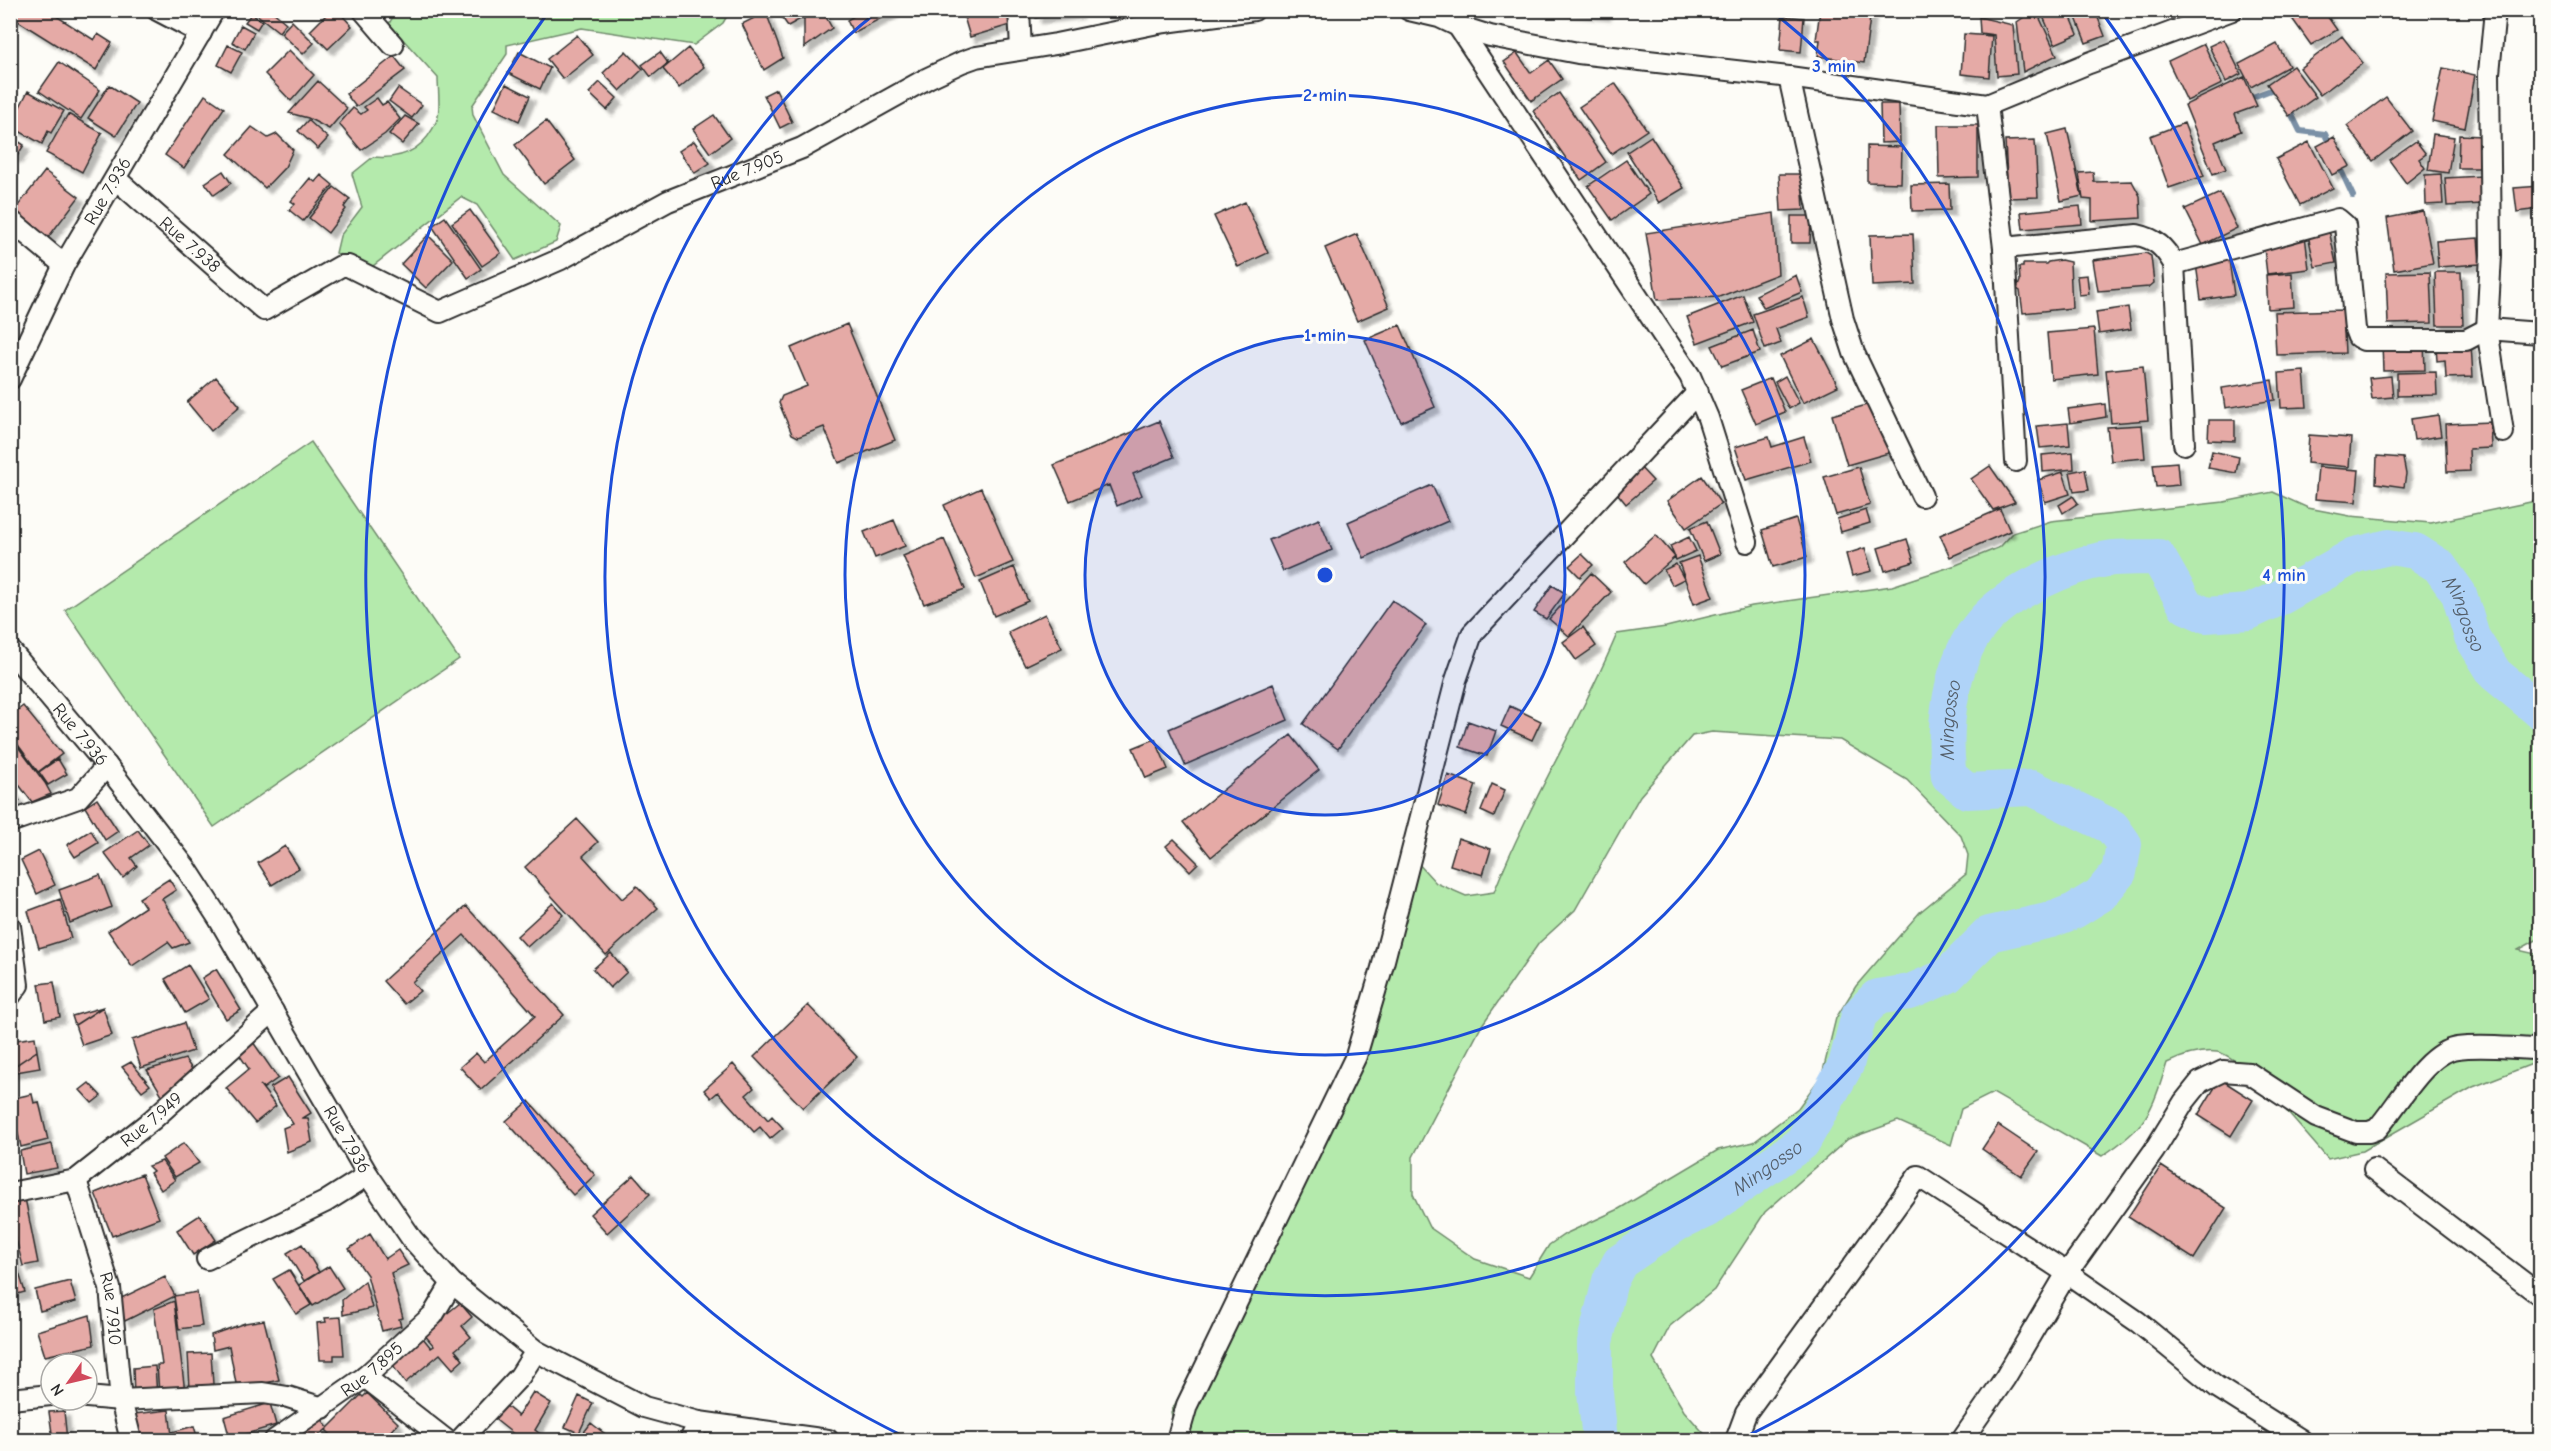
<svg xmlns="http://www.w3.org/2000/svg" width="2551" height="1451" font-family="'Comic Neue',sans-serif">
	<style>
		.green { fill: #b4eaac; stroke: #708a6c; stroke-width: 1.5; fill-rule: evenodd }
		.lines { fill: none; stroke-linecap: round; stroke-linejoin: round }
		.stream { stroke: #7a90a6; stroke-width: 6 }
		.river { stroke: #afd3f8; stroke-width: 36 }
		.building { fill: #e5aaa6; stroke: #2b2b2b; stroke-width: 1.5; filter: url(#shadow) }
		.minor-casing { stroke: #2b2b2b; stroke-width: 24 }
		.minor { stroke: #fdfcf7; stroke-width: 20 }
		.ring { fill: none; stroke: #1d4ed8; stroke-width: 3 }
		.labels { text-anchor: middle; dominant-baseline: central; stroke-width: 6; stroke-linejoin: round; paint-order: stroke }
		.street-label { font-size: 18px; fill: #2b2b2b; stroke: #fdfcf7 }
		.water-label { font-size: 20px; font-style: italic; fill: #535d68; stroke: #fdfcf7 }
		.centre { fill: #1d4ed8; stroke: #fdfcf7; stroke-width: 3 }
		.ring-label { font-size: 18px; text-anchor: middle; font-weight: bold; fill: #1d4ed8; stroke: #fdfcf7; stroke-width: 6; stroke-linejoin: round; paint-order: stroke }
	</style>
	<defs>
		<filter id="shadow"><feDropShadow dx="5.5" dy="5.5" stdDeviation="1.5" flood-color="#0004"/></filter>
	</defs>
	<rect width="100%" height="100%" fill="#fdfcf7"/>
	<filter id="ink" filterUnits="userSpaceOnUse"><feTurbulence type="fractalNoise" baseFrequency=".0167" numOctaves="2"/><feDisplacementMap in="SourceGraphic" scale="12" xChannelSelector="R" yChannelSelector="G"/><feConvolveMatrix kernelMatrix="1 2 1 2 8 2 1 2 1" color-interpolation-filters="sRGB"/></filter>
	<g filter="url(#ink)">
		<path class="green" d="M396,11h334l-7,12 -29,22 -112,-17 -75,17v9l-35,52 1,9 31,60 57,51 -5,16 -41,18 -38,-55 -16,-8 -92,72 -33,-16 4,-17 22,-29 -10,-33 21,-17c30,3 52,-8 64,-37 4,-11 1,-30 1,-42l-49,-54z
			M311,442l148,217 -245,168 -149,-217z
			M2273,492l35,16 42,8 81,7 109,-23v438l-22,12 22,5v106l-67,26 -111,64 -34,8c-20,-22 -85,-104 -111,-107 -17,-2 -35,4 -50,11 -16,51 -20,63 -65,93l-109,-63 -32,16 -10,36 -53,-24 -50,18 -83,73 -51,78 -44,36 -17,33 31,52 26,29h-532l-7,-28 172,-340 62,-223 31,34 30,13 28,-4c35,-89 86,-170 123,-258l49,-7 86,-21 140,-20 64,-21 44,-18 13,-14 38,-12 173,-19zM1712,732l128,8 67,40 54,56 7,19 -2,19 -46,38 -64,74 -20,32 -14,57 -24,33 -44,34 -36,8 -101,60 -52,24 -16,11 -20,32 -54,-18 -46,-32 -16,-33v-37l69,-132 57,-82 36,-33 65,-114 52,-60z"/>
		<g class="lines">
			<path class="stream" d="M2250,98l26,-10
				M2288,107l12,24 25,3 5,12
				M2338,164l15,32"/>
			<path class="river" id="s1" d="M1600,1440l-5,-48v-50l15,-61 10,-19 56,-38 30,-14 96,-67 44,-78 13,-50 18,-18 33,-5 37,-16 42,-42 62,-14 23,-9 26,-16 19,-23 5,-28 -12,-17 -80,-39 -65,3 -18,-15c-7,-46 1,-116 33,-153 26,-31 86,-58 125,-64 17,-3 35,-1 51,-2l28,49 20,9 43,-3 32,-15 74,-42 34,-8 26,4 24,15 20,28 13,43 23,37 45,37"/>
		</g>
		<path class="building" d="M10,10h37l47,30 4,-6 14,9 -16,27 -86,-54z
			M251,10h20l15,13 -7,9z
			M331,10h6l15,16 -24,23 -18,-18z
			M780,10h42l10,18 -28,20v-31l-16,9 -10,-14z
			M864,10h28l1,2 -40,21 -6,-13z
			M962,10h55l3,12 -50,15z
			M1036,10h42v3l-42,5z
			M1548,10h57v5z
			M1820,10h51l-7,53 -46,-7 2,-16h-4z
			M2034,10h2l21,45 -34,17 -6,-50z
			M2050,10h18l10,24 -23,10 -13,-30z
			M2073,10h22l10,26 -19,7z
			M2286,10h37l14,20 -26,15z
			M766,12l17,46 -19,12 -22,-46z
			M251,14l11,7 -5,8 -12,-7z
			M1783,16l21,2 -3,34 -21,-2z
			M1979,17l34,8 4,49 -20,2 -3,-41 -14,-2z
			M292,21l22,22 -11,11 -22,-21z
			M241,25l13,7 -9,17 -13,-7z
			M1964,34l28,2 -3,41 -28,-3z
			M577,35l16,20 -30,24 -16,-20z
			M2342,36l21,27 -43,32 -20,-27z
			M2224,39l17,35 -15,8 -17,-36z
			M2204,44l18,40 -35,17 -19,-40z
			M2277,44l12,22 -38,21 -12,-23z
			M228,45l14,7 -11,20 -13,-7z
			M688,48l16,19 -25,21 -16,-19z
			M289,50l25,25 -23,26 -26,-27z
			M626,51l17,18 -23,22 -17,-18z
			M519,52l31,16 -10,21 -32,-16z
			M660,52l8,11 -17,14 -9,-12z
			M1517,53l14,20 18,-13 13,19 -31,22 -27,-39z
			M394,56l11,14 -49,37 -10,-13z
			M59,62l41,28 -19,29 -42,-28z
			M2293,66l23,31 -27,19 -22,-32z
			M2443,68l32,7 -10,53 -33,-7z
			M2244,77l13,29 -22,8 6,17 -26,11 11,27 -13,5 -28,-69z
			M318,81l29,27 -18,21 -21,-11 -19,-5z
			M600,82l17,16 -10,12 -18,-17z
			M1615,83l32,47 -36,24 -32,-47z
			M506,84l24,12 -11,25 -25,-12z
			M109,85l28,18 -21,33 -28,-18z
			M398,88l24,17 -10,13 -23,-17z
			M776,89l16,33 -12,6 -16,-33z
			M28,91l36,20 -13,22 -3,-2 -6,13 -32,-18z
			M1559,93l47,69 -25,18 -48,-69z
			M205,95l19,13 -40,60 -19,-13z
			M2386,97l26,34 -39,30 -26,-35z
			M377,98l5,7 5,-3 13,17 -15,15 -24,16 -22,-26 14,-16 8,6 6,-4 -3,-3z
			M1880,104h19l1,38 -19,1z
			M68,114l34,19 -20,39 -36,-19z
			M714,115l16,23 -20,15 -17,-24z
			M405,116l14,8 -17,20 -13,-10z
			M308,120l20,18 -10,11 -20,-18z
			M546,121l29,39 -31,24 -29,-39z
			M2184,123l20,53 -35,12 -19,-52z
			M1938,125h40v52l-39,1z
			M252,127l16,11 9,-4 16,16 -8,17 -20,21 -37,-34z
			M2067,129l15,67 -21,5 -14,-67z
			M2433,134l21,3 -6,36 -20,-3z
			M2459,135l24,1v32h-25z
			M10,136l14,9 -8,13 -6,-4z
			M1651,136l33,52 -25,15 -32,-51z
			M2334,137l16,29 -18,9 -15,-29z
			M2035,140l3,57 -30,1 -3,-57z
			M694,141l16,22 -15,10 -16,-22z
			M2416,141l10,13 -7,5 6,9 -19,15 -17,-23z
			M2309,142l24,46 -33,17 -24,-46z
			M1867,146l35,1 -1,36 -34,-1z
			M1626,160l23,34 -37,26 -24,-34z
			M45,171l34,26 -35,46 -34,-27z
			M223,171l8,12 -17,12 -9,-12z
			M2093,172l1,10 38,-1 8,15 1,22 -49,3v-21l-9,-1 -4,-26z
			M1779,174h23l2,36 -23,1z
			M2441,174l2,30 -17,1 -1,-30z
			M321,175l12,10 -30,36 -14,-11 6,-6 -4,-3 19,-23 5,4z
			M2481,176l1,28 -35,2 -2,-28z
			M1949,184l1,26 -38,1 -1,-26z
			M2540,186v23l-23,3 -3,-24z
			M334,187l16,12 -6,8 2,2 -18,24 -19,-15z
			M2220,193l17,35 -34,17 -18,-36z
			M1245,202l23,51 -30,14 -24,-51z
			M2080,206l2,18 -59,5 -2,-17z
			M470,210l31,43 -19,13 -30,-43z
			M2423,211l10,52 -39,7 -7,-52z
			M1774,213l4,61 -59,23 -62,3 -11,-67z
			M1791,216h20l-1,27h-19z
			M445,217l36,52 -13,9 -36,-52z
			M2329,230l7,33 -21,4 -7,-32z
			M1357,234l32,73 -32,14 -32,-73z
			M1913,234l2,50 -43,2 -2,-51z
			M428,235l25,25 -27,28 -25,-24z
			M2305,235l4,34 -42,5 -4,-34z
			M2478,238l2,26 -42,3 -2,-26z
			M2146,253l5,3 3,27 -5,4 -51,4 -5,-31z
			M2061,260l9,2 2,46 -49,5 -3,-22 -3,-2 3,-8 -1,-14h4v-3h23l2,-2z
			M2229,260l5,35 -33,5 -5,-36z
			M2430,272l2,51 -44,1 -2,-51z
			M2435,272h26l2,53h-26z
			M2292,273l2,34 -26,2 -2,-34z
			M1796,275l6,17 -38,16 -8,-13z
			M2087,275l2,19 -10,1 -2,-19z
			M1743,295l10,27 -56,21 -10,-26z
			M1803,297l6,20 -33,12 5,14 -16,6 -12,-35z
			M2128,307l3,22 -32,5 -3,-22z
			M2343,310l2,43 -69,2 -2,-43z
			M847,324l48,116 -56,23 -15,-36 -26,10 -6,-3 -13,-31 3,-7 25,-10 -16,-38z
			M1400,325l35,82 -34,15 -36,-82z
			M2094,329l4,45 -47,5 -4,-46z
			M1753,330l7,22 -38,14 -10,-20z
			M1814,339l24,47 -35,17 -23,-47z
			M2424,341l1,29 -42,1 -1,-28z
			M2471,344l2,33 -27,1 -1,-18 -8,1 -1,-16z
			M2143,366l5,54 -37,3 -5,-53z
			M2304,371l3,36 -26,1 -2,-35z
			M2436,372l1,23 -40,1v-23z
			M1785,376l14,27 -10,6 -14,-27z
			M2391,376l2,21 -21,2 -3,-21z
			M216,377l24,29 -29,25 -24,-29z
			M1771,378l14,34 -29,12 -15,-34z
			M2272,380l3,20 -50,8 -3,-20z
			M1877,402l15,50 -45,13 -15,-50z
			M2105,404l1,13 -36,6 -2,-14z
			M2438,415l3,21 -27,4 -3,-21z
			M2209,420h26v21l-27,-1z
			M1159,421l15,36 -41,17 9,21 -25,11 -8,-21 -39,16 -16,-36z
			M2490,422l1,26 -22,1 1,22 -23,1 -2,-48z
			M2068,423l2,22 -30,3 -3,-22z
			M2142,425l3,33 -34,3 -4,-34z
			M2309,435l42,3 -2,29 -42,-4z
			M1769,437l3,10 32,-10 7,24 -65,19 -11,-33z
			M2212,451l27,6 -3,16 -28,-5z
			M2073,452l1,17 -31,3 -1,-17z
			M2377,456l26,2 3,16 -2,13 -28,-4z
			M2177,462l2,23 -23,2 -3,-23z
			M1639,466l14,15 -27,23 -13,-16z
			M1990,466l25,36 -22,8 -22,-31z
			M1859,467l11,38 -34,10 -12,-38z
			M2318,467l41,3 -3,32 -41,-3z
			M2085,469l4,21 -15,2 -4,-20z
			M2063,472l7,22 -25,8 -7,-22z
			M1702,476l19,28 -35,24 -19,-27z
			M1432,485l16,36 -84,37 -16,-36z
			M981,488l32,74 -37,16 -32,-73z
			M2073,496l5,7 -15,10 -4,-8z
			M2000,509l10,22 -60,26 -10,-22z
			M1866,510l4,13 -29,9 -4,-13z
			M1319,519l13,31 -49,21 -14,-31z
			M1796,519l11,38 -34,10 -11,-37z
			M894,520l11,26 -30,12 -11,-26z
			M1707,521l13,33 -16,7 -14,-33z
			M1656,535l19,22 -31,27 -19,-22z
			M1689,537l7,14 -20,9 -6,-14z
			M944,539l21,50 -41,15 -21,-48z
			M1907,539l7,23 -29,9 -7,-23z
			M1865,548l7,23 -20,5 -6,-22z
			M1582,554l11,11 -13,12 -11,-11z
			M1698,556l15,41 -19,7 -15,-41z
			M1676,564l8,15 -12,6 -8,-15z
			M1014,567l14,34 -34,15 -14,-34z
			M1591,573l20,19 -42,44 -20,-17z
			M1552,585l13,8 -19,26 -12,-7z
			M1392,600l34,25 -88,124 -35,-25z
			M1045,614l17,34 -37,18 -17,-34z
			M1583,627l13,19 -20,14 -13,-18z
			M1273,684l15,36 -103,45 -16,-36z
			M23,706l39,48 -24,18 -28,-38v-18z
			M1510,706l31,15 -9,19 -31,-14z
			M1468,721l28,10 -9,25 -27,-9z
			M1291,735l28,35 -108,87 -28,-35z
			M10,736l35,47 6,11 -19,8 -22,-29z
			M1155,739l13,30 -22,9 -13,-30z
			M58,759l9,15 -19,11 -9,-13z
			M1448,775l28,10 -10,30 -28,-10z
			M1492,784l13,6 -11,27 -13,-6z
			M10,787l10,14 -10,6z
			M97,799l21,32 -13,9 -20,-33z
			M577,819l21,23 -15,14 39,43 15,-13 21,22 -52,47 -81,-88z
			M91,830l7,13 -23,14 -8,-12z
			M138,830l11,15 -18,13 6,8 -14,12 -19,-25z
			M1458,838l33,11 -8,26 -33,-10z
			M1174,839l24,24 -8,8 -24,-25z
			M285,846l14,22 -27,17 -14,-22z
			M39,851l16,34 -18,9 -16,-34z
			M100,875l12,32 -42,16 -11,-33z
			M169,879l7,11 -14,9 27,43 -16,6 -5,-6 -36,24 -24,-35 37,-24 -6,-9z
			M60,899l11,39 -32,10 -11,-37z
			M553,903l10,12 -36,32 -10,-11z
			M466,906l98,109 -83,75 -21,-23 16,-14 8,9 51,-46 -71,-81 -52,47 8,9 -16,13 -21,-23z
			M611,953l16,19 -17,16 -17,-19z
			M188,965l21,34 -24,14 -20,-34z
			M216,969l25,41 -15,9 -24,-41z
			M54,982l6,35 -15,3 -6,-36z
			M808,1005l49,52 -54,51 -49,-51z
			M103,1007l-28,18 -3,-9z
			M103,1007l9,28 -30,10 -7,-20z
			M184,1023l9,28 -52,17 -9,-28z
			M35,1037l2,14 -27,18v-28z
			M253,1042l25,36 -14,10 -4,-3 16,21 -21,17 -29,-35 23,-19 -11,-16z
			M37,1051l3,17 -30,5v-4z
			M185,1059l9,13 -32,23 -15,-25z
			M131,1062l19,23 -8,6 -20,-24z
			M733,1064l21,24 -8,7 22,25 4,-4 11,12 -13,11 -10,-12 -6,5 -36,-40 -7,6 -7,-8z
			M288,1077l23,36 -8,5h5l4,24 -25,10 -4,-24 10,-4 -23,-36z
			M2220,1079l33,21 -22,36 -33,-21z
			M89,1083l12,13 -9,7 -12,-13z
			M32,1094l2,9 5,-1 9,38 -27,7 -11,-48z
			M529,1101l66,74 -22,20 -67,-74z
			M1998,1125l40,27 -17,24 -39,-27z
			M184,1143l15,20 -24,14 -13,-19z
			M52,1144l5,24 -33,6 -4,-23z
			M162,1161l13,19 -14,10 -11,-17 3,-2 -5,-5z
			M2161,1166l65,42 -32,51 -66,-42z
			M142,1174l17,44 -47,18 -17,-43z
			M634,1175l16,19 -43,39 -17,-19z
			M25,1198l13,65 -15,3 -13,-49v-16z
			M200,1215l16,25 -23,15 -16,-25z
			M370,1234l15,25 13,-9 10,15 -17,8 12,45 -4,1 2,7 -19,5 -15,-56 -18,-26z
			M10,1244l15,48 -15,4z
			M302,1244l17,28 -15,9 -17,-28z
			M329,1266l14,22 -30,18 -14,-21z
			M289,1270l22,35 -15,9 -23,-35z
			M165,1277l10,19 -50,25 -10,-20z
			M70,1281l6,21 -36,9 -5,-21z
			M365,1281l7,27 -29,7 -1,-15z
			M197,1292l5,34 -23,3 -5,-33z
			M174,1301l11,91 -26,1 -2,-28h5l-8,-56z
			M460,1303l12,14 -10,9 9,11 -16,13 8,10 -10,9 -13,-15 -35,29 -17,-24 31,-26 12,15 3,-2 -11,-13z
			M90,1315l4,30 -49,11 -8,-25z
			M341,1317l3,38h-10v5h-14l-3,-37 9,-1 -1,-4z
			M264,1320l15,60 -42,9 -8,-43 -16,4 -2,-15 34,-12z
			M211,1353l2,31 -23,5 -2,-35z
			M83,1358l1,6h-27v-4z
			M155,1366l2,30 -23,2 -1,-30z
			M533,1392l18,11 -16,27 13,10h-36l4,-4 -24,-19 13,-12 13,11z
			M367,1393l31,30 -10,11 3,3 -4,3h-51l-10,-10 35,-35 2,2z
			M579,1396l14,7 -14,30 -14,-6z
			M270,1403l6,22 -46,14 -6,-22z
			M169,1410l3,26 -35,4 -3,-26z
			M64,1411l3,29h-14l-4,-28z
			M320,1416l8,12 -15,12h-8l-6,-8z
			M591,1423l22,17h-35z
			M194,1426l4,14h-24l-2,-8z"/>
		<g class="lines">
			<defs>
				<g id="minor">
					<path d="M157,10l44,23"/>
					<path d="M363,10l30,35"/>
					<path d="M1019,10l2,39"/>
					<path d="M1409,10l30,7 19,9 32,10 88,17 211,24 198,28 102,-42 143,-53"/>
					<path d="M2495,10l-6,63 2,182 -4,74 16,103"/>
					<path d="M1458,26l232,350 18,42 39,124"/>
					<path d="M1789,77l54,242 11,34 68,143"/>
					<path d="M1987,105l17,143 12,213"/>
					<path id="s2" d="M116,179l148,131 77,-44h7l92,46 121,-53 107,-58 134,-53 126,-70 34,-16 14,-5 80,-13 102,-21 96,-13"/>
					<path d="M10,220l54,45"/>
					<path d="M2004,248l133,-13c19,4 27,12 37,29l10,180"/>
					<path d="M2174,264l164,-45 7,6 10,104 3,8 6,3h102l21,-11 53,4"/>
					<path id="s3" d="M10,379l54,-114 150,-255"/>
					<path id="s4" d="M10,650l97,116 79,102 33,51 149,256 44,64 40,44 84,68 108,56 55,15 129,18"/>
					<path d="M10,822l68,-24 29,-32"/>
					<path d="M10,926l8,59 -8,11"/>
					<path d="M2374,1169l166,126"/>
					<path id="s5" d="M76,1180l34,108 11,112 10,40"/>
					<path id="s6" d="M10,1193l66,-13 76,-60 121,-109"/>
					<path d="M207,1259l118,-57 43,-27"/>
					<path d="M365,1377l81,63"/>
					<path d="M87,1397l34,3 142,-7 25,4 35,11"/>
					<path d="M10,1399l41,-4"/>
					<path id="s7" d="M275,1440l90,-63 68,-62 19,-32"/>
					<path d="M460,1440l60,-64 16,-25"/>
					<path d="M690,1440l9,-18"/>
					<path d="M1177,1440l10,-35 169,-349 26,-88 74,-288 16,-46 226,-242"/>
					<path d="M1736,1440l10,-27 172,-237 149,97 87,-122 30,-49 16,-20 23,-11 26,2 67,44 40,15h13l8,-3c20,-22 49,-77 80,-81 27,-4 57,1 83,1"/>
					<path d="M1962,1440l43,-62 62,-105 71,49 79,65 84,53"/>
				</g>
			</defs>
			<use href="#minor" class="minor-casing"/>
			<use href="#minor" class="minor"/>
		</g>
	</g>
	<circle cx="1325" cy="575" r="240" fill="#1d4ed8" fill-opacity=".12"/>
	<g class="ring">
		<circle cx="1325" cy="575" r="240"/>
		<circle cx="1325" cy="575" r="480"/>
		<path d="M1773 12A720 720 0 1 1 877 12"/>
		<path d="M905 1437A959 959 0 0 1 549 11M2101 11A959 959 0 0 1 1745 1437"/>
	</g>
	<g class="labels">
		<g class="street-label">
			<text stroke="none"><textPath href="#s2" startOffset="735">Rue 7.905</textPath></text>
			<text stroke="none"><textPath href="#s3" startOffset="212">Rue 7.936</textPath></text>
			<text stroke="none"><textPath href="#s2" startOffset="99">Rue 7.938</textPath></text>
			<text stroke="none"><textPath href="#s4" startOffset="110">Rue 7.936</textPath></text>
			<text stroke="none"><textPath href="#s6" startOffset="164">Rue 7.949</textPath></text>
			<text stroke="none"><textPath href="#s4" startOffset="596">Rue 7.936</textPath></text>
			<text stroke="none"><textPath href="#s5" startOffset="134">Rue 7.910</textPath></text>
			<text stroke="none"><textPath href="#s7" startOffset="120">Rue 7.895</textPath></text>
		</g>
		<g class="water-label">
			<text stroke="none"><textPath href="#s1" startOffset="1816">Mingosso</textPath></text>
			<text stroke="none"><textPath href="#s1" startOffset="1132">Mingosso</textPath></text>
			<text stroke="none"><textPath href="#s1" startOffset="358">Mingosso</textPath></text>
		</g>
	</g>
	<circle cx="1325" cy="575" r="9" class="centre"/>
	<g class="ring-label">
		<text x="1834" y="72">3 min</text>
		<text x="1325" y="101">2 min</text>
		<text x="1325" y="341">1 min</text>
		<text x="2284" y="581">4 min</text>
	</g>
	<rect width="2551" height="1451" fill="none" stroke="#fdfcf7" stroke-width="36"/>
	<rect x="18" y="18" width="2515" height="1415" fill="none" stroke="#2b2b2b" stroke-width="2" filter="url(#ink)"/>
	<g transform="translate(69 1382) rotate(236)"><circle r="28" fill="#fdfcf7" stroke="#a9a8a5" stroke-width="1.5"/>
	<path d="M0-4.5L10 22L0 15L-10 22Z" fill="#d1495b"/>
	<text y="-9" font-size="16" font-weight="bold" text-anchor="middle" fill="#2b2b2b">N</text>
	</g>
</svg>
